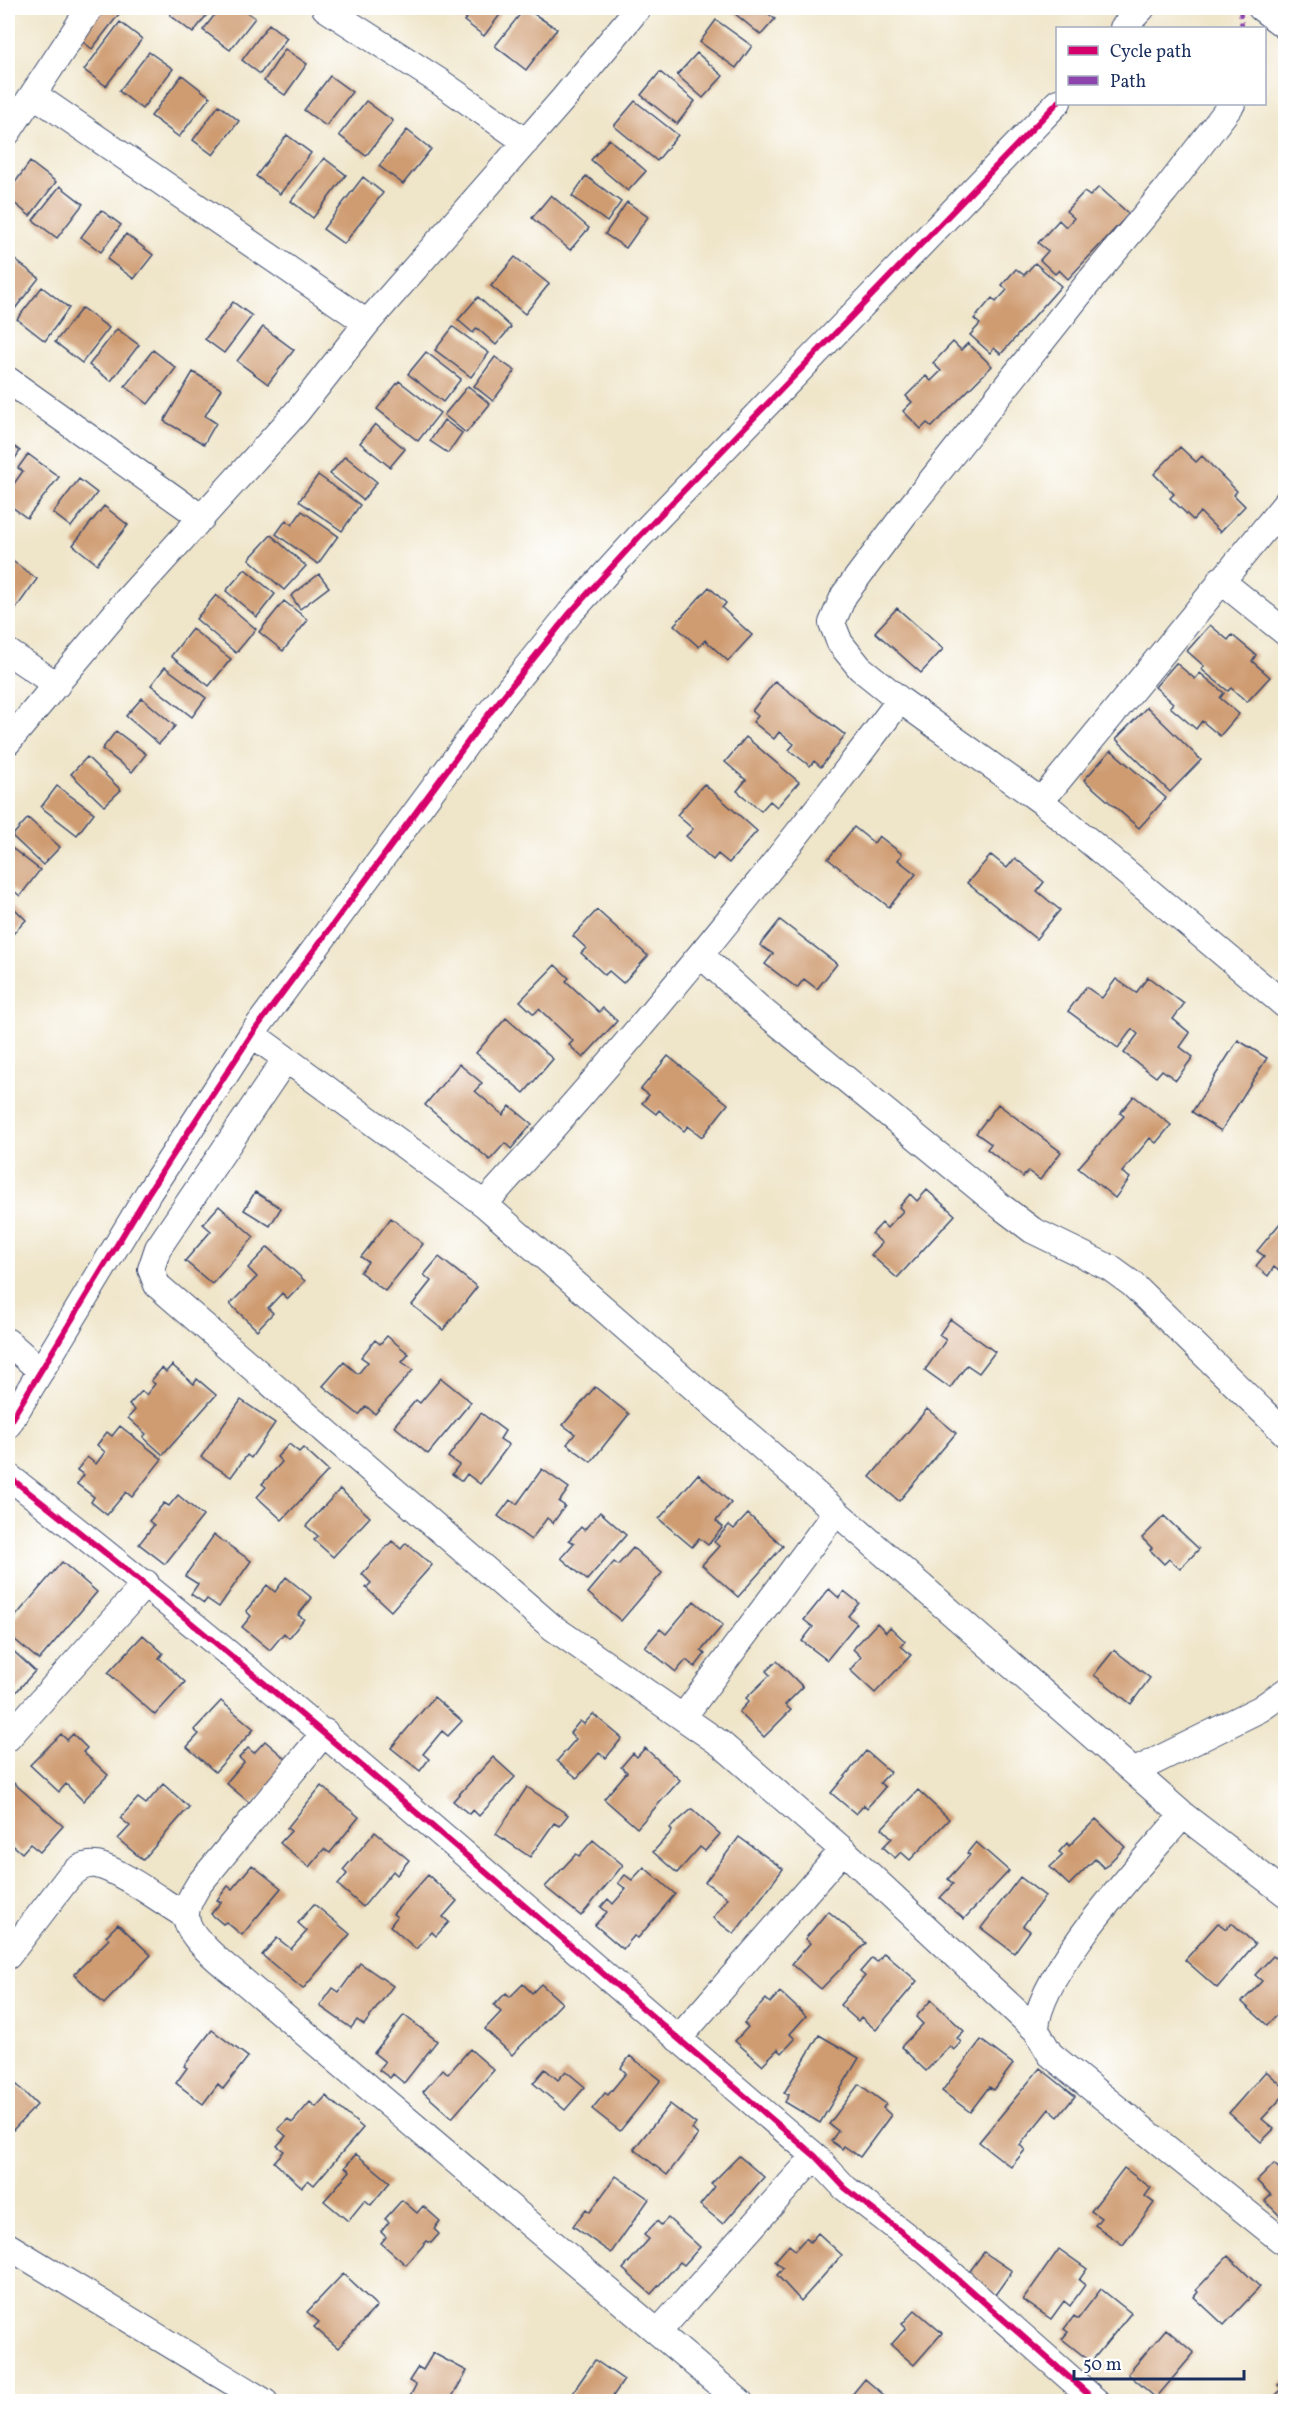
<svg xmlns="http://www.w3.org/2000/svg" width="1293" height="2409" font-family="Vollkorn,serif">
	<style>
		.building { fill: #cf9c72 }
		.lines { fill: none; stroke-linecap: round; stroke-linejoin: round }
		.minor-casing { stroke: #3b4a6e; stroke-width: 28 }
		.minor { stroke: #fff; stroke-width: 26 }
		.quiet { stroke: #8e44ad; stroke-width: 4.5; stroke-dasharray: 9 4.5; stroke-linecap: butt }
		.cycleway-casing { stroke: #fff; stroke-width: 10 }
		.cycleway { stroke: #d6006c; stroke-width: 6 }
	</style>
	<rect width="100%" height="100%" fill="#fff"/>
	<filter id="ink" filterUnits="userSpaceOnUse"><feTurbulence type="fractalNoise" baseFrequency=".0167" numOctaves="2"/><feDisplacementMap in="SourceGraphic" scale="12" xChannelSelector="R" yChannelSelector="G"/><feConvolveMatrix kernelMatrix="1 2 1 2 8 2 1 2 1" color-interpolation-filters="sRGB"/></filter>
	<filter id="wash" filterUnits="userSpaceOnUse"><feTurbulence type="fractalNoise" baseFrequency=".008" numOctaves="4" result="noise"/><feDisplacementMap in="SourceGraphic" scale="24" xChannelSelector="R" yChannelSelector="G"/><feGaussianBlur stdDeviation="1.35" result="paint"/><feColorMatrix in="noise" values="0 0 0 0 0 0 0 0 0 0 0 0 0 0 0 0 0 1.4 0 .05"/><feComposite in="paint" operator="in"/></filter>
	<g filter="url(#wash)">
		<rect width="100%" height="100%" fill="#efe5c9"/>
		<g id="blocks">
			<path class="building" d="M100,8l23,1 -31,40 -15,-12z
				M175,8h37l-19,25 -23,-18z
				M220,8h21l14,10 -25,32 -27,-20z
				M475,8h30l-21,28 -20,-15z
				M525,8l32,21 -31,41 -31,-24z
				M728,8h33l14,11 -14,16z
				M716,20l36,26 -16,22 -36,-26z
				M120,22l22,17 -36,47 -22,-16z
				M269,24l18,14 -27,36 -18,-14z
				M285,49l22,15 -22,31 -21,-14z
				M149,52l24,17 -31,40 -23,-18z
				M697,53l26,23 -20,22 -26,-23z
				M660,72l35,29 -18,23 -36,-29z
				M182,75l28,22 -31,40 -28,-21z
				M330,76l22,16 -26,34 -22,-16z
				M366,101l27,20 -27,35 -27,-21z
				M635,101l43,34 -21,26 -43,-35z
				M219,105l20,16 -26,34 -20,-15z
				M407,130l24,19 -28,35 -24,-18z
				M287,135l24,18 -31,41 -24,-18z
				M609,139l37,32 -18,20 -37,-31z
				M324,158l22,17 -33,43 -22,-17z
				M30,162l26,20 -26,34 -22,-18v-6z
				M586,176l35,26 -14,20 -35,-26z
				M363,177l20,16 -39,51 -21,-15z
				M60,186l23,18 -26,34 -24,-18z
				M1099,187l30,27 -61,65 -9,-9 -4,4 -15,-14 8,-9 -10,-8 21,-23 7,7 8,-9 -8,-7 18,-19 6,4z
				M551,195l38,33 -19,22 -38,-32z
				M627,202l21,15 -22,31 -21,-14z
				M101,210l20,15 -20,27 -20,-15z
				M126,234l27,21 -19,24 -27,-20z
				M11,257l28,21 -29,37 -2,-2v-51z
				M515,257l34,27 -24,30 -34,-28z
				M1035,263l26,23 -60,68 -7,-6 -4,5 -20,-18 10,-11 -6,-5 18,-21 4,4 11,-12 -5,-5 14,-16 8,6z
				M42,287l27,21 -24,33 -28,-22z
				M478,297l33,30 -15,18 -19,-17 -4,5 -15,-13z
				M233,302l19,14 -28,37 -19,-14z
				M82,308l27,20 -27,35 -27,-21z
				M263,327l31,23 -26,34 -31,-23z
				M453,327l36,26 -18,24 -36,-27z
				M117,329l22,16 -28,36 -22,-16z
				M953,342l8,8 7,-7 24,23 -60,61 -5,-4 -6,6 -18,-18 9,-9 -6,-6 20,-20 5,5 10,-10 -8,-8z
				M153,350l23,18 -28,36 -23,-18z
				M426,352l35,27 -18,23 -35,-28z
				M495,357l20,14 -22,30 -19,-15z
				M193,372l28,17 -16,27 11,7 -12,21 -40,-23z
				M399,381l41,32 -22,28 -41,-32z
				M468,386l22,18 -24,29 -22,-18z
				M444,420l18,13 -14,20 -18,-12z
				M375,424l30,25 -15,18 -30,-24z
				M8,442l12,9 -12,18z
				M1180,447l16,15 6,-6 35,35 -3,4 11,11 -25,26 -20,-20 -7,8 -23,-22 4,-4 -20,-20z
				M28,454l31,23 -32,41 -19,-14v-12l15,-21 -5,-3z
				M345,456l32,26 -14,18 -33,-26z
				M318,475l42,30 -18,26 -43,-30z
				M79,479l18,14 -26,34 -18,-14z
				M104,506l24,19 -31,39 -24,-19z
				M302,511l36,25 -20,28 -42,-30 10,-14 6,5z
				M271,535l35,31 -22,24 -35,-31z
				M11,560l26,19 -25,35 -4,-3v-46z
				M245,569l30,25 -18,23 -31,-26z
				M319,574l10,13 -29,22 -9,-13z
				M709,587l17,16 -4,5 30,27 -24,26 -23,-21 -6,7 -25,-22z
				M216,595l40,34 -20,24 -40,-34z
				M284,601l24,19 -25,31 -24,-19z
				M897,608l46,41 -22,24 -46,-41z
				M1210,625l18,15 4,-5 24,20 -4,6 18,16 -23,25 -16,-14 -3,3 -27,-22 3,-3 -17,-15z
				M192,629l39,30 -22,27 -38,-30z
				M1176,663l19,16 5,-6 24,20 -4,5 19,16 -19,22 -18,-15 -6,8 -26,-22 3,-4 -18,-16z
				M165,667l41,31 -14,19 -41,-32z
				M775,681l70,54 -24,32 -7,-6 -4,5 -21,-16 5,-6 -15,-12 -5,7 -21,-17 5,-6 -6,-5z
				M142,698l33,28 -16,18 -33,-28z
				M1147,707l54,53 -31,32 -54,-53z
				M116,731l30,23 -14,18 -30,-23z
				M746,737l53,45 -22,25 -7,-6 -9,10 -24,-20 9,-11 -21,-18z
				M1111,750l55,48 -27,30 -55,-48z
				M87,757l34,33 -17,16 -33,-32z
				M704,784l53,47 -28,32 -11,-9 -5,6 -27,-24 7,-7 -16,-14z
				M57,786l37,27 -17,22 -36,-28z
				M28,818l32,29 -17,18 -31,-29z
				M854,827l20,16 5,-7 23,18 -4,6 18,14 -27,33 -61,-48z
				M8,845l32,25 -20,26 -12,-10z
				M991,855l16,13 8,-10 29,24 -7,9 23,19 -24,29 -69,-56z
				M8,902l18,18 -18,19z
				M597,910l51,46 -25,27 -14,-12 -4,4 -24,-22 5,-5 -13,-12z
				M780,920l57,44 -20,25 -13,-10 -7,9 -32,-24 8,-10 -13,-9z
				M555,965l14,13 -3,3 33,31 4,-4 14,13 -34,37 -14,-13 4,-4 -34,-32 -5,5 -14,-13z
				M1148,977l36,27 -11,15 17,14 -10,14 13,10 -17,23 -14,-10 -6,7 -32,-24 14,-19 -6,-5 -14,19 -50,-37 18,-24 16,11 14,-19 20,14z
				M506,1018l47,41 -29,34 -48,-40z
				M1238,1040l29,18 -46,73 -29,-19z
				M668,1056l60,48 -26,33 -14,-11 -4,5 -25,-21 -3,4 -14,-11 7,-8 -8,-6z
				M459,1064l23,19 -7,8 28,24 7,-9 22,18 -21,25 -6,-6 -15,17 -65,-55z
				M1134,1096l37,29 -15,18 -6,-5 -28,34 8,6 -15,20 -37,-30 46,-52 -4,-3z
				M998,1104l63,48 -21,28 -12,-9 -5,6 -36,-28 4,-5 -15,-11z
				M927,1190l28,25 -58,63 -26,-23 11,-12 -10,-9 10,-11 5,5 16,-17 -4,-4 11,-13 7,7z
				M255,1192l26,16 -11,18 -26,-16z
				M219,1206l35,31 -42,47 -27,-23 26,-30 -8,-7z
				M1286,1216v60l-12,-9 -6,9 -12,-10 8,-10 -7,-5z
				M391,1218l32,26 -38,47 -25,-19 8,-10 -7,-5z
				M268,1247l37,34 -17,18 -6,-6 -14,15 5,5 -16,17 -27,-26 27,-27 -9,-9z
				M439,1257l38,30 -34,43 -31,-25 19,-24 -7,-6z
				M950,1319l45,33 -16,21 -12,-8 -17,23 -25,-18 21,-30 -7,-5z
				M387,1336l22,18 -7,8 11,8 -38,44 -9,-8 -7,9 -36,-29 21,-24 14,12 10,-12 -7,-5 14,-17 5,4z
				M172,1365l22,19 3,-5 19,16 -53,60 -20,-18 3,-3 -18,-16 7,-8 -6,-5 13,-14 4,4 9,-11 -4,-3 11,-13 4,4z
				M441,1378l30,24 -43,52 -34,-28 22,-26 4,3z
				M595,1387l34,27 -38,48 -24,-18 8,-10 -12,-9z
				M241,1400l34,23 -24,35 -4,-3 -16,22 -30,-20z
				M927,1409l29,24 -57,68 -29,-24z
				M481,1413l24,18 -5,8 9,6 -29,39 -13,-10 -5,7 -10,-7 7,-9 -11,-8z
				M120,1426l42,33 -30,38 -6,-5 -19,23 -16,-13 3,-5 -17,-13 7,-9 -7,-5 10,-13 9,7 9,-12 -8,-7 10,-13 5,4z
				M289,1444l10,8 4,-4 25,23 -46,49 -25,-23 9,-10 -4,-3 20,-22 -5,-5z
				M542,1469l27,19 -10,14 6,4 -12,17 -6,-5 -16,22 -33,-24 12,-16 7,4z
				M698,1474l33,29 -15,18 7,6 -15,18 -9,-7 -7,9 -33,-28z
				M340,1489l30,28 -37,40 -19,-17 4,-4 -12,-10z
				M178,1495l25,21 -38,48 -26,-20 15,-19 -5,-4 15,-18 5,3z
				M600,1512l26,23 -39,45 -26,-22 13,-15 -5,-3 12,-13 3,3z
				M748,1514l35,32 -45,51 -36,-32 17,-19 -5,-4 15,-17 5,4z
				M1164,1516l35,33 -19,20 -11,-10 -5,5 -14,-14 2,-2 -10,-10z
				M214,1535l37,26 -32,46 -12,-8 -3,4 -13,-9 7,-10 -13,-8z
				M392,1541l9,8 5,-6 26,22 -41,46 -25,-23 5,-5 -9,-9z
				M633,1548l29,25 -41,48 -33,-28 26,-31 4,3z
				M62,1562l35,30 -58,68 -31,-26v-9z
				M286,1577l26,21 -14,17 6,4 -15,19 -5,-5 -14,17 -28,-23 9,-11 -5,-5 21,-26 8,7z
				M829,1589l10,9 5,-7 15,12 -11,13 9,7 -30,37 -25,-19 11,-14 -9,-7z
				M694,1601l29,24 -22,26 4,3 -10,13 -9,-7 -10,12 -31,-25 15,-18 6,5z
				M877,1623l9,9 4,-5 15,14 -4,5 10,9 -36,38 -25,-23 11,-13 -8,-8z
				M143,1635l20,18 -4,5 26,24 -30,33 -47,-42z
				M8,1646l27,25 -27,30z
				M1114,1650l36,28 -19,26 -37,-29z
				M777,1661l26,26 -18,18 6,5 -27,27 -25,-25 10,-11 -3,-3 24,-23 -4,-4z
				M434,1697l28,24 -14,15 -6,-5 -19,23 6,5 -9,12 -29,-23z
				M221,1701l33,28 -39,43 -28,-25 12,-13 -5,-4z
				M593,1714l29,24 -16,20 -7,-5 -22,25 -20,-17 19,-22 -6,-6 10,-12 4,3z
				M61,1734l6,6 6,-6 14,14 -4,4 25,23 -25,26 -17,-17 -7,8 -29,-27z
				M265,1741l28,24 -42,39 -25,-21 18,-21 -5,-4 9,-10 6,5z
				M645,1748l35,32 -43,48 -33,-29 23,-27 -6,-5 12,-14 4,4z
				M866,1751l24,21 -10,11 5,4 -18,21 -3,-3 -8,9 -25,-21z
				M493,1757l22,20 -36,39 -6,-6 -4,4 -16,-13z
				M8,1778l55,48 -23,26 -10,-8 -8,9 -14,-12z
				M163,1784l26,23 -46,53 -25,-21 12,-13 -10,-8 18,-20 8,6z
				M321,1786l38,31 -29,36 -6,-4 -15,18 -29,-24 11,-12 -4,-3z
				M527,1787l41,28 -9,11 -5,-3 -24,34 -34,-23z
				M918,1790l31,29 -39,41 -9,-8 -6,6 -12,-11 9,-9 -10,-10z
				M692,1809l28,25 -15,17 -5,-4 -23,26 -24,-21 19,-21 -2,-3z
				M1096,1819l29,28 -21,21 -9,-9 -26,26 -19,-18 13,-12 -4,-3 8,-9 2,3z
				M375,1832l34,28 -12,15 -4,-4 -30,36 -25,-22 9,-11 -4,-4z
				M739,1837l44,32 -49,65 -21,-16 15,-20 -23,-16z
				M593,1840l30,25 -42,51 -36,-29 31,-33 3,2z
				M976,1842l33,29 -45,48 -24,-21 13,-14 -5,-5 22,-24 -3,-2z
				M252,1865l29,23 -39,47 -16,-13 -3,2 -12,-10 10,-12 -4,-2 11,-14 4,3z
				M644,1867l31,27 -37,44 -4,-2 -11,13 -28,-24 12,-13 -6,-5 7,-8 5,5 13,-15 -8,-6 7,-8 7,5z
				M428,1875l29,26 -14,16 6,5 -13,14 -4,-4 -16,17 -26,-23 7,-9 -4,-3z
				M1020,1877l25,19 -22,30 7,5 -16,22 -33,-25z
				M314,1904l36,30 -47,55 -41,-34 15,-17 14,11 16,-18 -9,-8z
				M828,1911l38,32 -45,46 -29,-25 18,-21 -5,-4z
				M1218,1923l8,6 6,-6 23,21 -38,44 -32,-28z
				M118,1924l33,31 -47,49 -30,-30 35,-35 -3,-3z
				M884,1953l33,28 -41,49 -15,-13 -3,4 -18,-16 25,-29 -5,-4 12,-14 5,4z
				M1273,1956l13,11v38l-19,20 -25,-23 20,-21 -7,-6z
				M360,1963l33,23 -29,39 -7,-5 -6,8 -31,-22 13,-18 6,4z
				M523,1984l9,9 9,-9 21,19 -50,52 -27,-26 16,-17 -7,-7 12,-12 4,4z
				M780,1992l26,24 -16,18 5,5 -13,14 -4,-4 -16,16 -27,-24 13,-14 -4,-4 22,-24 4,4z
				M931,2000l33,31 -7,7 4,4 -7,8 -4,-4 -24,25 -25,-24 22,-23 -7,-7z
				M404,2015l33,26 -33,42 -11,-9 -3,4 -11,-8 6,-8 -11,-9z
				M212,2030l36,27 -25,32 -5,-5 -15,20 -27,-21 11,-15 -3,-2z
				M819,2035l40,23 -39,65 -35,-21 4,-7 -5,-2z
				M981,2040l32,24 -19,26 -5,-3 -19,25 -28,-21z
				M470,2049l24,21 -42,48 -29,-26 20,-23 5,5z
				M630,2056l31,24 -41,51 -28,-22 13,-16 3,2 18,-22 -5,-5z
				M1040,2068l35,28 -17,21 -9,-8 -29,36 5,5 -14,17 -32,-25z
				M545,2069l13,11 8,-9 19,16 -20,23 -32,-27z
				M1266,2071l20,18v4l-24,26 12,10 -13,13 -32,-29z
				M8,2076l29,29 -24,25 -5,-5z
				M859,2084l27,20 -3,4 8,7 -31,42 -16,-11 -2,3 -11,-8 7,-10 -9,-7z
				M326,2096l37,32 -49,57 -6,-5 -6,7 -28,-25 10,-11 -7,-5 9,-10 -8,-7 10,-10 4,4 18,-21 6,5z
				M670,2104l26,20 -4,5 6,6 -31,40 -33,-26z
				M356,2154l34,28 -19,23 -6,-5 -17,21 -24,-20 26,-30 -5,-4z
				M739,2156l25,21 -41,47 -23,-19 15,-18 -4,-3z
				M1274,2164l12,11v35l-6,6 -15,-15 6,-6 -14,-14z
				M1124,2168l27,20 -6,8 9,7 -31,42 -28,-20 6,-7 -10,-7z
				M616,2176l33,23 -38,54 -38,-27 13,-17 4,3z
				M402,2200l15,13 6,-7 17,15 -6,8 5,5 -8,9 -4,-2 -21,24 -25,-22 5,-6 -5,-5 8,-10 -4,-3z
				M668,2218l32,29 -16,18 -4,-3 -29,32 -28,-25 26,-30 -5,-4 13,-14 4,4z
				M818,2233l24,22 -41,46 -24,-26 6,-7 -8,-7 14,-16 6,5 11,-12 4,4z
				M1059,2249l28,20 -8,11 6,5 -15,21 -6,-5 -13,18 -28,-19z
				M984,2252l28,19 -17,24 -28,-20z
				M1228,2256l32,31 -36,38 -30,-28 4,-5 -2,-2z
				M343,2274l34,32 -39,42 -24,-21 5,-5 -12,-10z
				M1101,2289l30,24 -40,49 -29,-23 6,-7 -4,-3 10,-13 4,3z
				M915,2310l27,23 -28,32 -23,-20 15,-17 -4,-4z
				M1166,2329l28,24 -38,45 -28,-24z
				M433,2353l34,18 -18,31h-42l9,-17 -7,-4 9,-14 5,3z
				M595,2360l29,20 -15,22h-43z
				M1286,2378v24h-5l-6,-6 7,-7 -4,-4z
				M865,2379l27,23h-46z"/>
		</g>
	</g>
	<g filter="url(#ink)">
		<use href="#blocks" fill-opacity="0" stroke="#3b4a6e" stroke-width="1.5"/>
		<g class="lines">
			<defs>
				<path id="minor" d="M325,8l112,72 89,62
					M1261,8l25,19
					M1123,28l19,-20
					M33,94l334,229
					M1232,104l-67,87 -76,91 -185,233 -60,80 -12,28 8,20 20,25 40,32 141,101 245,205
					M8,132l82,-124
					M8,380l194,138
					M1220,580l66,53
					M8,652l49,33
					M8,742l118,-141 171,-189 70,-89 197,-225 74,-90
					M1041,801l245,-298
					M702,956l56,51 245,201 29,22 78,38 22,16 154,150
					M252,1034l232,170 699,611 103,79
					M285,1060l-127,188 -7,21 6,16 395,342 169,117 122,106 193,180
					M484,1204c148,-161 285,-329 416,-504
					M8,1342l33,29
					M8,1425l141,-233 103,-158 232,-314 86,-107 69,-76 419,-435
					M8,1476c278,216 539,452 807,680l30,32 82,64 170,150
					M684,1716l152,-204
					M325,1732l-126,152c-5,9 -13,20 -13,31 0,22 39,51 55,64l499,423
					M8,1738l138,-155
					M1135,1771l125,-62 26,-18
					M1183,1815c-38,45 -146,158 -147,215l14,24 18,15 218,175
					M8,1956l60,-78c8,-8 16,-15 29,-13 23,5 67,38 89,51
					M678,2039l165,-189
					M8,2246l257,156
					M659,2331l156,-175"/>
			</defs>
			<use href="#minor" class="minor-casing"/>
			<use href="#minor" class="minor"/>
			<path class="quiet" d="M1240,8l2,20"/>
			<defs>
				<path id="cycleway" d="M8,1425l141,-233 103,-158 232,-314 86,-107 69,-76 419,-435
					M8,1476c278,216 539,452 807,680l30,32 82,64 170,150"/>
			</defs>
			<use href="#cycleway" class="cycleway-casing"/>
			<use href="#cycleway" class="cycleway"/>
		</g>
	</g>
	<rect width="1293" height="2409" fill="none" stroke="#fff" stroke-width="30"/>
	<rect x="1056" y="27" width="210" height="78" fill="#ffffff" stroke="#a4acbf" stroke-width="1.5"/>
	<rect x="1068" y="46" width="30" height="9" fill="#d6006c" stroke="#a4acbf" stroke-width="1.5"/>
	<text x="1110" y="57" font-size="18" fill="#1b2f5e">Cycle path</text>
	<rect x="1068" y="76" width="30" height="9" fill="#8e44ad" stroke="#a4acbf" stroke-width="1.5"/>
	<text x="1110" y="87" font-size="18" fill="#1b2f5e">Path</text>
	<path d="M1074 2370v9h170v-9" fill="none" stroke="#1b2f5e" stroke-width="3"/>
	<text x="1083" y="2370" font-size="18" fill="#1b2f5e" stroke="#ffffff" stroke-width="4.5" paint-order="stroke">50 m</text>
</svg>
